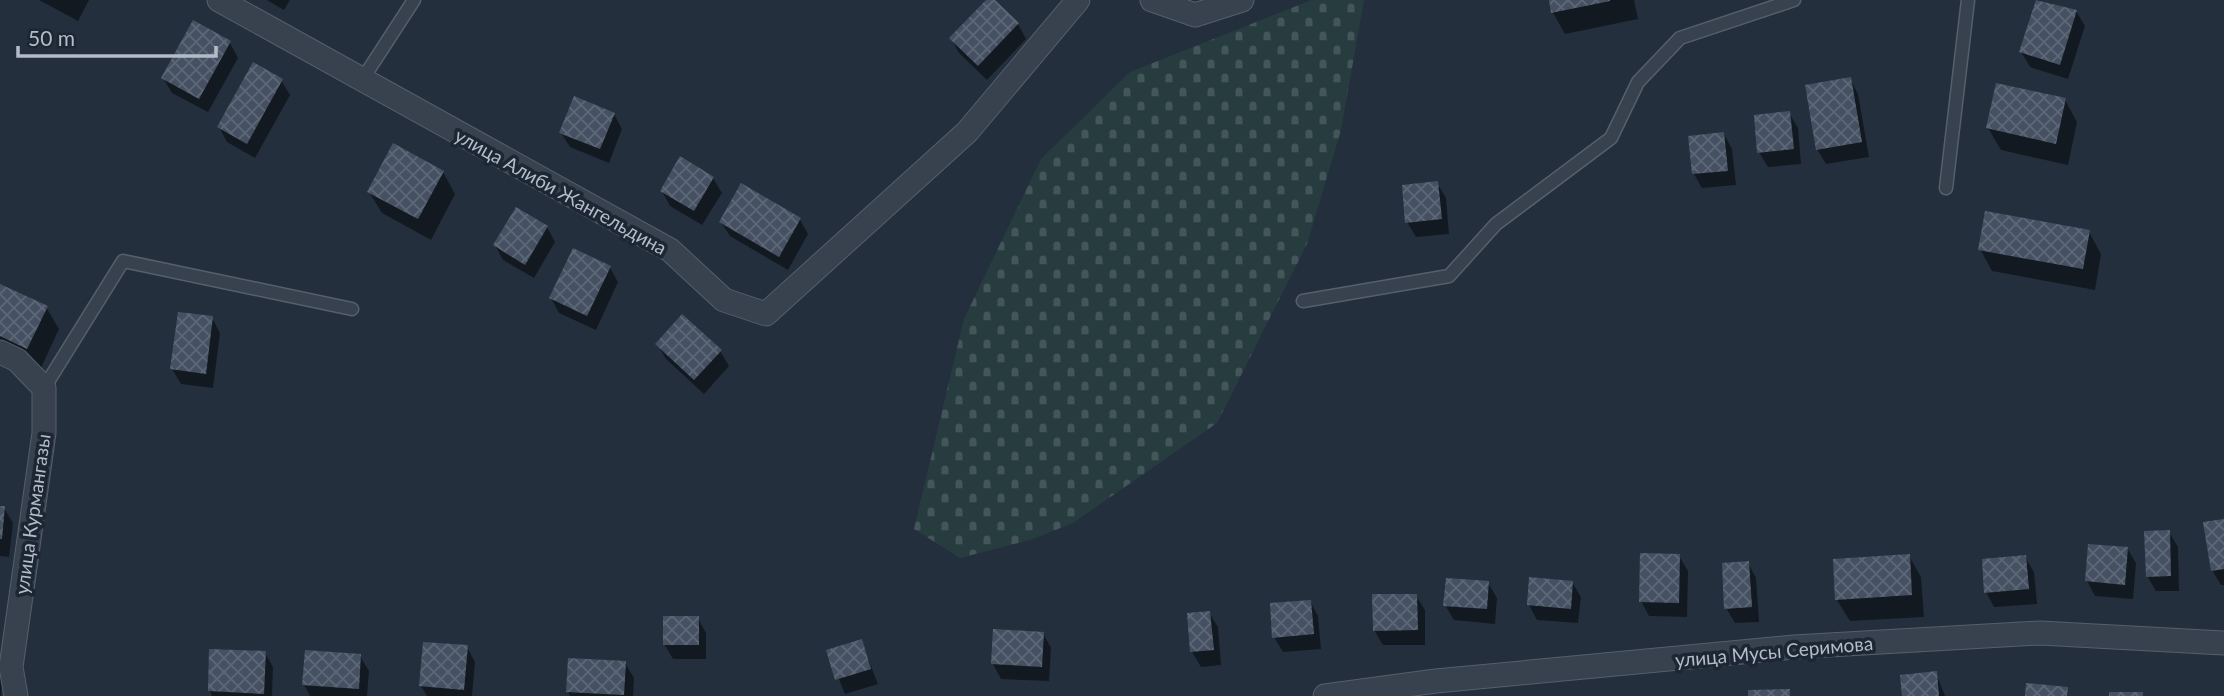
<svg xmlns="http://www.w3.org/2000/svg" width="2224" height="696" font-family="Lato,sans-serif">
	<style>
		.cemetery { fill: url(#cemetery-stones) }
		.shadow { fill: #0007 }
		.building { fill: url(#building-cross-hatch) }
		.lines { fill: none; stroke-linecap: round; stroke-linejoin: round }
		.lane-casing { stroke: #565f6c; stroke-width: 15 }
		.street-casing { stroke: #565f6c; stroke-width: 25 }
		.lane { stroke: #38414e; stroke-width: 12 }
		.street { stroke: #38414e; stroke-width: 23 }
		.labels { text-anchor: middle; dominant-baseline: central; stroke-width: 7; stroke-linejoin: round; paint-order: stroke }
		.street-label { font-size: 19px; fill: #b4bcc9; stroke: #1d2633 }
	</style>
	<defs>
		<pattern id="cemetery-stones" width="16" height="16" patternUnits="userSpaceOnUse" patternTransform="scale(1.75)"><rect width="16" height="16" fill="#263c3f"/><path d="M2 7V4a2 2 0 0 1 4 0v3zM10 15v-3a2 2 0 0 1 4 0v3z" fill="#435659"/></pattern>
		<pattern id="building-cross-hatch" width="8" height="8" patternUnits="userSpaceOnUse" patternTransform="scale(1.75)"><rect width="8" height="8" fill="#455162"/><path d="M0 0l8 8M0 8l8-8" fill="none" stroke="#5d6877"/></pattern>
	</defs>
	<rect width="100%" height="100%" fill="#242f3e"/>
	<path class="cemetery" d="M1312,0h52l-23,130 -34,114 -90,179 -144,100 -43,17 -70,18 -46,-29 50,-210 77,-160 89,-87z"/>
	<path class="shadow" d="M39,0h50l-11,21z
		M267,0h23l-6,10z
		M988,0h5l25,24 8,15 -39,41 -28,-27 -8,-15z
		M1550,0h84l4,19 -73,15 -12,-21z
		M2038,0l38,11 9,15 -17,53 -38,-12 -9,-15z
		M230,43l8,15 -30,54 -36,-19 -9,-15z
		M1850,79l8,15 11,63 -43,7 -9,-15z
		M281,80l9,15 -35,63 -28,-16 -8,-15z
		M2065,100l12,22 -9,43 -67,-15 -13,-22z
		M1789,113l9,15 3,36 -33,3 -9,-15z
		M614,114l8,15 -13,34 -39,-16 -9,-14z
		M1724,134l8,15 4,36 -34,3 -8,-14z
		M443,172l12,22 -24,46 -49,-27 -13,-21z
		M713,178l9,15 -20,32 -32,-19 -8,-15z
		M1437,183l9,15 3,36 -33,3 -9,-15z
		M800,220l8,14 -20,36 -58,-34 -9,-14z
		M547,227l8,15 -21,36 -31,-18 -8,-15z
		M2089,232l12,22 -6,36 -103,-19 -12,-22z
		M610,268l8,14 -22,48 -37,-17 -8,-15z
		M0,286l46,21 13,22 -19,41 -40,-19z
		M212,318l8,15 -7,55 -32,-4 -9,-15z
		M657,344l63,7 9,15 -25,28 -38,-35z
		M0,507l4,1 9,15 -4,34 -9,-1z
		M2224,520v65h-3l-9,-15z
		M2169,532l9,15 1,44h-23l-9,-15z
		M2127,548l9,15 -3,36 -38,-3 -8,-15z
		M1679,556l9,15 -1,46 -38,-1 -8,-15z
		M1909,556l12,21 3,40 -74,4 -13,-21z
		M2025,557l9,15 3,32 -43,3 -8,-15z
		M1748,563l8,15 3,44 -24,1 -9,-15z
		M1572,582l9,15 -3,26 -41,-3 -8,-15z
		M1488,583l9,15 -2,26 -41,-4 -9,-15z
		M1416,596l9,14v35h-42l-9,-15z
		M1310,601l8,15 3,33 -38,3 -9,-15z
		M1209,613l9,14 3,38 -20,2 -9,-15 -4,-37z
		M698,618l8,15v26h-33l-9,-15z
		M1043,633l8,15 -2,33 -48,-2 -8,-15z
		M861,641l17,43 -33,10 -17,-42z
		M467,647l8,15 -3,34h-45l-6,-10z
		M265,653l8,14 -1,29h-60l-2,-5z
		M360,656l9,15 -2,25h-57l-6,-11z
		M0,661l4,7 -3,28h-1z
		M625,663l9,15 -1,18h-63l-2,-4z
		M1936,673l9,23h-41z"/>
	<path class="building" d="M986,0h9l24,23 -41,43 -29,-28z
		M1549,0h61v1l-59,12z
		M2036,0l41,10 -17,55 -41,-13z
		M193,20l38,21 -32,58 -38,-21z
		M253,62l30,17 -36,65 -30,-17z
		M1851,77l11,65 -46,8 -11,-65z
		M1996,83l70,15 -10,46 -70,-16z
		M574,96l41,17 -15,36 -41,-16z
		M1790,111l4,38 -37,4 -3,-38z
		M1724,132l4,39 -36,3 -4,-38z
		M393,143l51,28 -26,48 -51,-27z
		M680,156l34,21 -20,34 -34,-20z
		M1438,181l4,38 -37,4 -3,-38z
		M741,183l60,35 -22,39 -60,-35z
		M516,207l32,19 -23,39 -32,-20z
		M1985,211l105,19 -7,39 -105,-19z
		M573,248l38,18 -24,50 -38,-18z
		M0,284l48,22 -21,43 -27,-13z
		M178,312l35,4 -7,58 -36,-5z
		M682,314l40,36 -28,30 -39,-36z
		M0,506h5l-3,33h-2z
		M2224,519v50l-13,2 -8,-49z
		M2170,530l1,46 -25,1 -2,-46z
		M2088,544l40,3 -3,38 -40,-4z
		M1640,553l40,1 -1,49 -40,-1z
		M1910,554l2,41 -77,5 -2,-41z
		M2026,555l3,34 -45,4 -2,-34z
		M1749,561l3,46 -28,2 -2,-46z
		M1529,577l44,4 -2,28 -44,-4z
		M1446,578l43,3 -2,28 -44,-3z
		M1372,594h45l1,36 -45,1z
		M1311,600l3,34 -42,4 -2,-35z
		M1210,611l4,39 -24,2 -3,-39z
		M663,616h36v29h-36z
		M993,629l51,3 -2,35 -51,-3z
		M862,639l9,30 -36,11 -9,-30z
		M423,642l45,3 -4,45 -45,-4z
		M209,649l57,2 -2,43 -56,-3z
		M305,650l56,4 -2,35 -57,-4z
		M568,658l58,3 -2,34 -58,-3z
		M1937,671l2,25h-37l-2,-21z
		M2026,683l42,4 -1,9h-42z
		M1790,689v7h-42v-6z
		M2109,692h34v4h-34z"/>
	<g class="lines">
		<defs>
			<path id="lane" d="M362,80l52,-80
				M1946,188l22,-188
				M1303,301l146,-25 47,-52 115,-86 27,-56 42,-44 114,-38
				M44,388l79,-127 229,48"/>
			<path id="street" d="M219,0l451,250 54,50 42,14 201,-182 111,-132
				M1152,0l43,15 47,-15
				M0,352l17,8 27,28v45l-33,234 5,29
				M1325,696l111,-15 358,-34 246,-14 184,10"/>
		</defs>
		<use href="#lane" class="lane-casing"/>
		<use href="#street" class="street-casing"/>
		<use href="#lane" class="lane"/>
		<use href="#street" class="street"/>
	</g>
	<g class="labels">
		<g class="street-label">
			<text transform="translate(561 191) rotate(29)">улица Алиби Жангельдина</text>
			<text transform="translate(32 514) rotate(-82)">улица Курмангазы</text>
			<text transform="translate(1774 651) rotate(-5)">улица Мусы Серимова</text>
		</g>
	</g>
	<path d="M18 46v10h198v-10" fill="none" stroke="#b4bcc9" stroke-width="3.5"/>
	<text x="28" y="46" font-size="21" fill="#b4bcc9" stroke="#1d2633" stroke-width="5" paint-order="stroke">50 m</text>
</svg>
